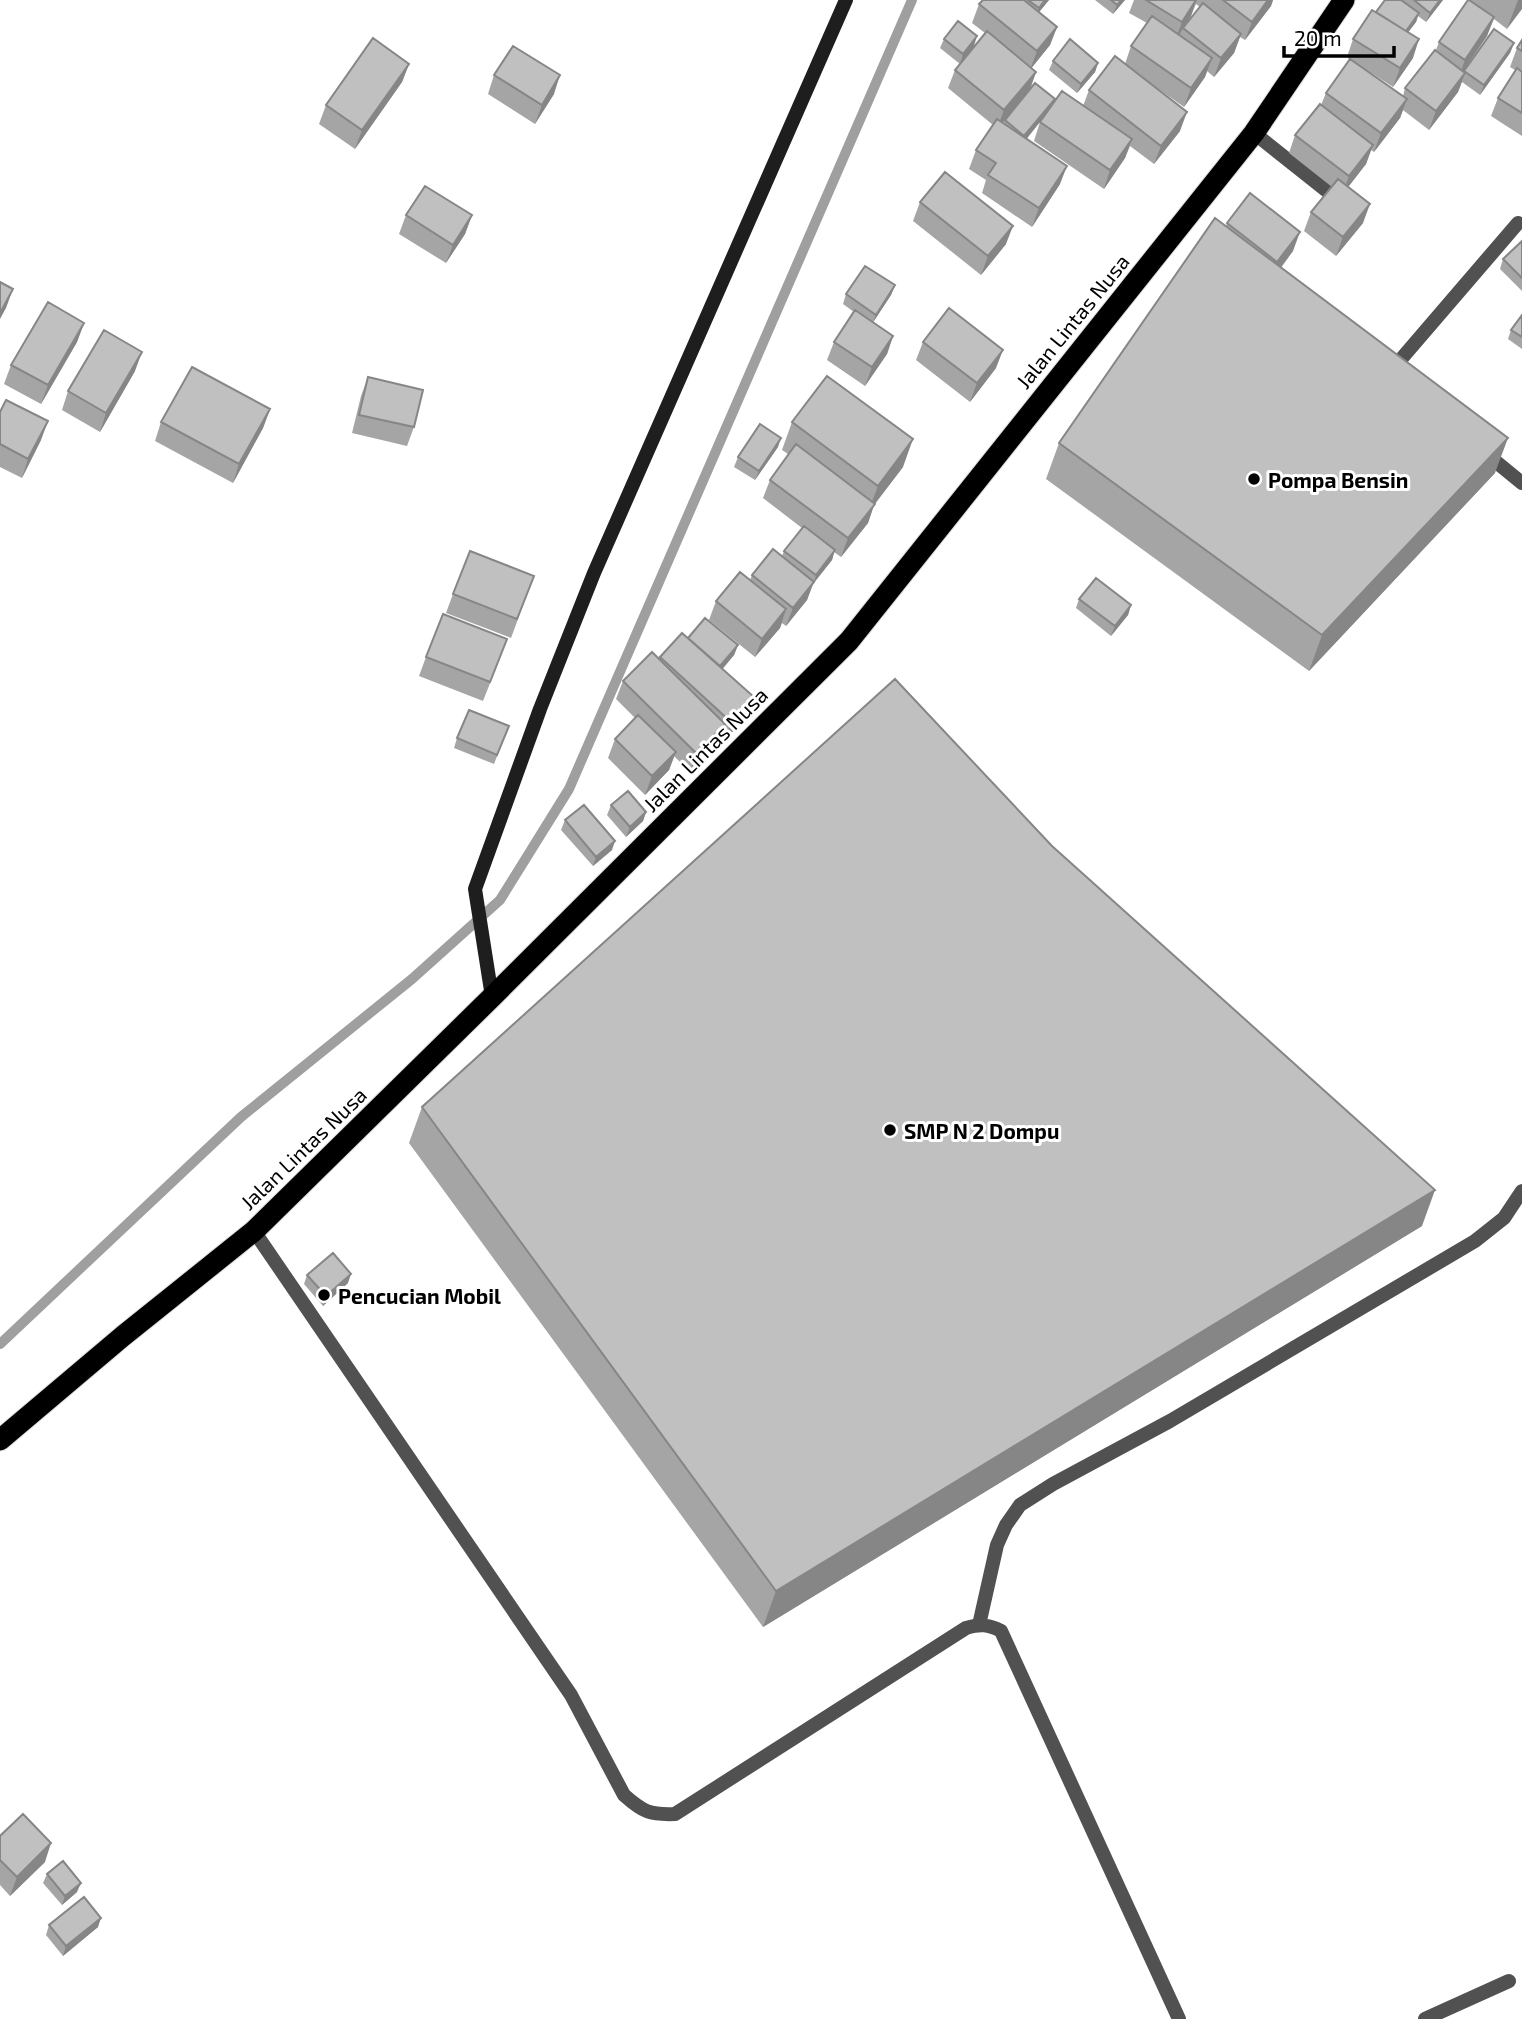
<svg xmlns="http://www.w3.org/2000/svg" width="1522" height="2019" font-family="'Exo 2',sans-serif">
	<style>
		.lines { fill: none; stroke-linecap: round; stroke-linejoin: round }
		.stream { stroke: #9f9f9f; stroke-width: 10 }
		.highway-casing { stroke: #dbdbdb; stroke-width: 23 }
		.lane { stroke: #515151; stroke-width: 14 }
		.street { stroke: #515151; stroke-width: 14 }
		.secondary { stroke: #1e1e1e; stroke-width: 14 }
		.highway { stroke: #000; stroke-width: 21 }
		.wall { fill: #a5a5a5; fill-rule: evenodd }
		.shaded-wall { fill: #868686 }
		.building { fill: #c0c0c0; stroke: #868686; stroke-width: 2 }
		.poi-dot { fill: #000; stroke: #fff; stroke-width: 2.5 }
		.labels { text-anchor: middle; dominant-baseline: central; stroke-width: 6; stroke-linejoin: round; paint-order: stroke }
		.street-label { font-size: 21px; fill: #000; stroke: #fff }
		.poi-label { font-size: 21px; font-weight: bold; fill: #000; stroke: #fff; text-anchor: start }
	</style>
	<rect width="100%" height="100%" fill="#fff"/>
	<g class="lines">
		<path class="stream" d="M0,1344l241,-227 171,-138 88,-79 69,-111 343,-789"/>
		<defs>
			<path id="highway" d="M0,1440l123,-104 131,-105 238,-234 357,-356 405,-508 90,-133"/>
		</defs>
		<use href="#highway" class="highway-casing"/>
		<path class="lane" d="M254,1231l317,464 53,100c19,17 26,20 51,19l291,-186c14,-4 22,-4 35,3l178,388
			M979,1625l18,-80 9,-20 14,-20 33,-21 117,-63 305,-180 29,-23 18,-27
			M1425,2019l84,-38"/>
		<path class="street" d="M1254,133l73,58
			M1395,372l1,-7 122,-142
			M1484,452l38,31"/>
		<path class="secondary" d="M492,997l-17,-108 65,-180 54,-136 252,-573"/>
		<use href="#highway" class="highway"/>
	</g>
	<path class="wall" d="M983,0h66l-10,12 18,15 -7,18 -19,23 5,4 -6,18 25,9 -3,6 31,1 6,-16 36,-26 6,-18 16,-23 -18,-10 5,-13h139l-2,6 -26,34 -5,-3 -6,16 -20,24 -7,-6 -2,6 -21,30 -41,-29 37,53 -26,33 -24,-18 -5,12 -21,31 -70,-48 6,-19 4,-5 -18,22 34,45 -28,43 -50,-34 4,-13 -17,-11 7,-19 17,-25 -45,-37 7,-18 30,-37 -13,-10 7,-19zM1196,4l4,3 -13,16 4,-7z
		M1095,0h30l-12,14z
		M1385,0h58l-17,22 -8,-6 -2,6 -8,10 5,26 -20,29 -26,-17 36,26 2,-8 31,-38 3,-8 29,-42h54l-15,29 -13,-10 -7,17 -24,35 51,-28 -4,10 -30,42 -18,-13 -4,10 -29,38 -26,-20 -3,8 -26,34 -3,-2 -5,14 -18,23 15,36 -27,33 -32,-25 7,-19 21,-25 -43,-34 6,-18 26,-30 5,-12 24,-33 -3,-3 6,-18z
		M944,39l30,7 -14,18 -20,-16z
		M1522,40v96l-31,-20 7,-18 17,-28 -5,-3 7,-19z
		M1053,61l45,2 -3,9 -18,21 -28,-23z
		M409,64l-7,18 -47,67 -36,-25 7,-19z
		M494,75l60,19 -19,30 -47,-30z
		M920,202l86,42 -25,31 -68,-54z
		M406,215h66l-7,19 -19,29 -47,-29z
		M1227,223l66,28 -12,17 214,205 -186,198 -263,-192 13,-36 167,-217z
		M1522,241v50l-22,-22 3,-10z
		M895,285l-4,10 -18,27 20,14 -6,18 -22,32 -38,-26 7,-18 20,-30 -11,-8 3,-10z
		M1522,315v34l-14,-10 3,-9z
		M84,323l-7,19 -36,62 -37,-20 7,-19z
		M923,342l73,26 -26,34 -54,-42z
		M135,371l-35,61 -38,-22 6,-19z
		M368,377l46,50 -7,19 -55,-13 9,-37z
		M270,409l-7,19 -30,55 -78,-42 6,-19z
		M0,412l41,28 -19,38 -22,-11z
		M792,422l111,45 -29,38 -6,18 -27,34 -7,-5 -2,8 -19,24 -6,16 -21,26 -4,-3 -2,5 -25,29 -46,-37 7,-19 34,-21 2,-5 30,-19 2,-5 18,-23 -39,-30 7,-18 18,-26 -6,-4z
		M778,447l-23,33 -21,-13 4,-10z
		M534,576l-23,62 -65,-25 7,-19z
		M1079,599l52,6 -3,10 -17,21 -35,-28z
		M688,638l50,7 -4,10 -12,14 25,47 -23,25 -4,-4 -2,5 -28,30 -16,-16 -5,14 -24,25 -37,-37 7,-19 20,-21 -19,-19 7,-18 36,-22 1,-2z
		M426,657l74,1 -17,43 -64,-25z
		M509,726l-15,38 -40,-16 3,-10z
		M611,805l35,7 -3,9 -17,16 -19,-22z
		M565,820l47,30 -19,16 -32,-36z
		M1052,846l370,380 -659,401 -354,-484 13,-36z
		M307,1275l41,8 -25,23 -19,-22z
		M0,1836l45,26 -35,34 -10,-11z
		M47,1874l30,18 -15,13 -19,-22z
		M49,1925l49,2 -35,29 -17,-21z"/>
	<path class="shaded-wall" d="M1045,0h4l-14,17 4,-9z
		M1121,0h4l-12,14 4,-9z
		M1196,0l-5,16 -16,25 7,-19z
		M1268,0h5l-2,6 -26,34 7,-18z
		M1440,0h3l-17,22 4,-9z
		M1518,0h4v9l-15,20z
		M1419,13l-3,9 -15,20 3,-9z
		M1494,17l-7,19 -29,43 7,-19z
		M1057,27l-7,18 -20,25 7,-19z
		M1241,34l-7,19 -20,24 7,-19z
		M977,36l-3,10 -14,18 3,-10z
		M1419,39l-6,19 -20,29 7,-19z
		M1514,43l-4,10 -30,42 4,-10z
		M1212,58l-7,19 -21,30 7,-19z
		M1098,63l-3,9 -18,21 4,-9z
		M409,64l-7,18 -47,67 7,-19z
		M1036,72l-7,19 -32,38 7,-19z
		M1465,73l-7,19 -29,38 7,-19z
		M560,75l-6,19 -19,30 7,-19z
		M1055,99l-4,9 -30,38 3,-10z
		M1407,99l-7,19 -26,34 7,-19z
		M1187,112l-7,19 -26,33 7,-18z
		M1132,139l-7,19 -21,31 6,-19z
		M1373,145l-7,19 -24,31 7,-19z
		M1067,166l-7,18 -28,43 7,-19z
		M1370,204l-7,19 -27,33 7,-19z
		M472,215l-7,19 -19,29 7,-18z
		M1013,226l-7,18 -25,31 7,-19z
		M1300,232l-7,19 -23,30 7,-19z
		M895,285l-4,10 -19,29 4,-9z
		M13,289l-7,19 -6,11v-6z
		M84,323l-7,19 -36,62 7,-19z
		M893,336l-6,18 -22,32 7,-19z
		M1003,350l-7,18 -26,34 7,-19z
		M142,352l-7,19 -35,61 6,-19z
		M270,409l-7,19 -30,55 6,-19z
		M48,421l-7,19 -19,38 6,-19z
		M781,438l-3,9 -23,33 4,-9z
		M1508,438l-13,35 -186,198 13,-36z
		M913,439l-10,28 -29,38 -6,18 -27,34 7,-19 20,-26 10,-26z
		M835,550l-3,10 -19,24 -6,16 -21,26 7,-18 21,-26 2,-7z
		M1131,605l-3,10 -17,21 4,-10z
		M786,609l-6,19 -25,29 7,-18z
		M738,645l-4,10 -18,22 3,-10z
		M754,697l-7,19 -23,25 7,-19z
		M725,724l-7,18 -28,30 6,-19z
		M676,752l-7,18 -24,25 7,-19z
		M646,812l-3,9 -17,16 4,-10z
		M615,841l-3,9 -19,16 3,-9z
		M1435,1190l-13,36 -659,401 13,-36z
		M351,1274l-3,9 -25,23 3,-10z
		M51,1843l-6,19 -35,34 7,-19z
		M81,1883l-4,9 -15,13 3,-9z
		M101,1918l-3,9 -35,29 3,-10z"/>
	<path class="building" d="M983,0h41l33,27 -20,24 -58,-47z
		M1028,0h17l-6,8z
		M1111,0h10l-4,5z
		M1146,0h50l-14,22z
		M1223,0h45l-16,22z
		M1385,0h16l18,13 -13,18 -30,-19z
		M1414,0h26l-10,13z
		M1468,0h1l25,17 -29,43 -26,-18z
		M1203,3l38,31 -20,24 -38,-30z
		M1372,10l47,29 -19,29 -47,-29z
		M1152,16l60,42 -21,30 -60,-42z
		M958,21l19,15 -14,18 -19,-15z
		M1494,29l20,14 -30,42 -20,-14z
		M987,31l49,41 -32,38 -49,-40z
		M373,38l36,26 -47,66 -36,-25z
		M1070,39l28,24 -17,21 -28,-23z
		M1522,40v11l-5,-3z
		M513,46l47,29 -18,30 -48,-30z
		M1435,50l30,23 -29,38 -31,-23z
		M1115,56l72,56 -26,34 -72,-56z
		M1350,59l57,40 -26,34 -55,-40z
		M1517,68l5,4v41l-24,-15z
		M1035,83l20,16 -31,37 -19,-16z
		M1062,91l70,48 -22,31 -70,-48z
		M1320,104l53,41 -24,31 -54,-41z
		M997,119l70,47 -28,42 -51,-33 8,-12 -20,-13z
		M945,172l68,54 -25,30 -68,-54z
		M1338,179l32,25 -27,33 -32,-25z
		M425,186l47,29 -19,30 -47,-30z
		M1250,193l50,39 -23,30 -50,-39z
		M1215,218l293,220 -186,197 -263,-192z
		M1522,241v37l-19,-19z
		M865,266l30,19 -19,30 -30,-21z
		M0,282l13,7 -13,24z
		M48,302l36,21 -36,62 -37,-20z
		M949,308l54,42 -26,33 -54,-41z
		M855,310l38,26 -21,31 -38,-25z
		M1522,315v22l-11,-7z
		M104,330l38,22 -36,61 -38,-22z
		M192,367l78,42 -31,55 -78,-42z
		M827,376l86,63 -35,47 -86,-64z
		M368,377l55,13 -9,37 -55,-12z
		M6,400l42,21 -20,38 -28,-15v-32z
		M760,424l21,14 -22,33 -21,-14z
		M796,444l79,60 -27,34 -78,-58z
		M804,526l31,24 -19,25 -32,-24z
		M773,549l41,33 -21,26 -41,-33z
		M470,551l64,25 -17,43 -64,-25z
		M740,572l46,37 -24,30 -46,-38z
		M1096,578l35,27 -16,21 -36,-27z
		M443,614l64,25 -17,43 -64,-25z
		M705,618l33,27 -18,21 -32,-28z
		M682,633l72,64 -23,25 -71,-65z
		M652,652l73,72 -29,29 -73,-72z
		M895,679l157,167 383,344 -659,401 -354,-484z
		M469,710l40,16 -12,29 -40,-17z
		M638,715l38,37 -24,24 -37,-37z
		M628,791l18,21 -16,15 -19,-22z
		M584,805l31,36 -19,16 -31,-37z
		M333,1253l18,21 -25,22 -19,-21z
		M23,1814l28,29 -34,34 -17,-17v-24z
		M63,1861l18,22 -16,13 -18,-22z
		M84,1897l17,21 -35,28 -17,-21z"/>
	<g class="poi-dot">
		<circle cx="1254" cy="479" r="7"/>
		<circle cx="890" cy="1130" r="7"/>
		<circle cx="324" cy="1295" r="7"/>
	</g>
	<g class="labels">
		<g class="street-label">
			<text transform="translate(1072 321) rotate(-51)">Jalan Lintas Nusa</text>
			<text transform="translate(705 749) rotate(-45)">Jalan Lintas Nusa</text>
			<text transform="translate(303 1148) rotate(-44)">Jalan Lintas Nusa</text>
		</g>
		<g class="poi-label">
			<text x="1268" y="479">Pompa Bensin</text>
			<text x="904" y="1130">SMP N 2 Dompu</text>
			<text x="338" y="1295">Pencucian Mobil</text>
		</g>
	</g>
	<path d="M1284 46v10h110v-10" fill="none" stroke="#000000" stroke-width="3.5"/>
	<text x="1294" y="46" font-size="21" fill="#000000" stroke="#ffffff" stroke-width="5" paint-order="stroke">20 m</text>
</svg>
